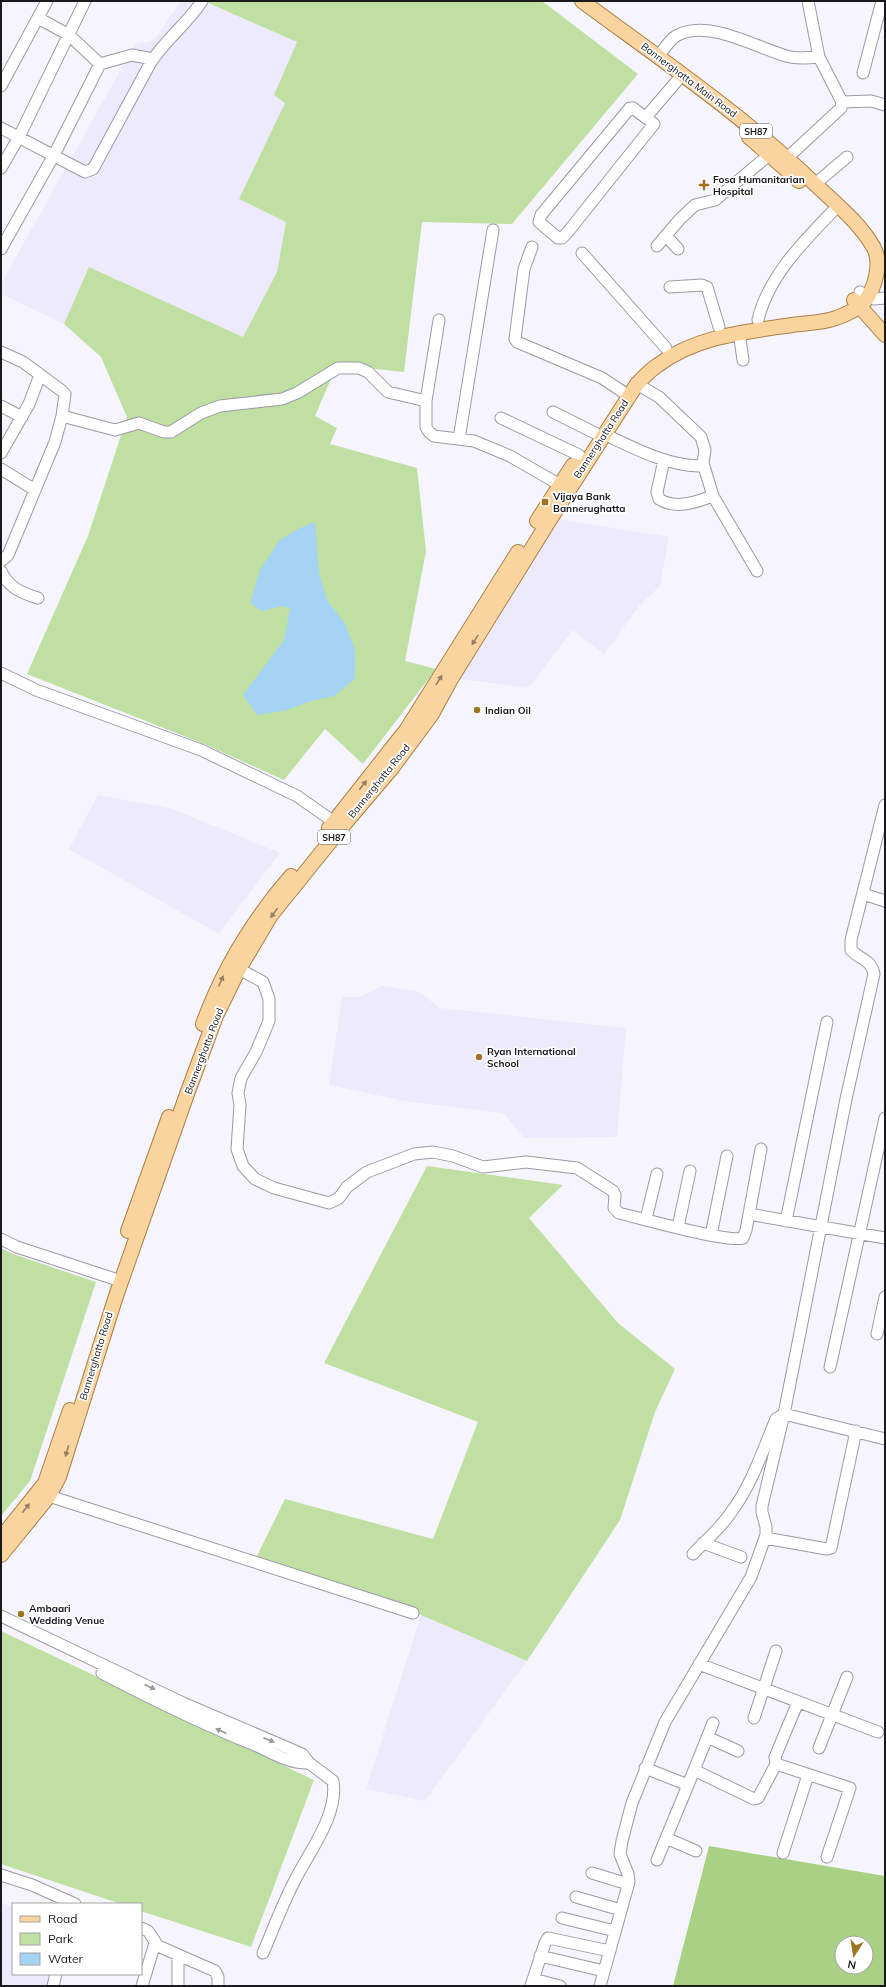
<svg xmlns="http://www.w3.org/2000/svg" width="886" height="1987" font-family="Mulish,sans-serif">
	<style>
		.built { fill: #eceafc }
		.green { fill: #bfdfa3 }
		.forest { fill: #a9d184; fill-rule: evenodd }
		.water { fill: #a4d3f3 }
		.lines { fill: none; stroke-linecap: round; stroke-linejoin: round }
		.minor-casing { stroke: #9b99a7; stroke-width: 13 }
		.major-casing { stroke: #a88048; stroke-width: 16 }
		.minor { stroke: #fff; stroke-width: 11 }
		.major { stroke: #f9d49f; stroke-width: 14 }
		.oneway { fill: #958065 }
		.oneway2 { fill: #98989a }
		.poi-dot { fill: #9d7522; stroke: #fff; stroke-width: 1.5 }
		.labels { text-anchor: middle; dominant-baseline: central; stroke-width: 3.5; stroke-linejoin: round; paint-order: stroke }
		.shield { fill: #fff; stroke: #5f5e62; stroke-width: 1 }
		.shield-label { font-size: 9px; font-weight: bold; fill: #1a191e }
		.street-label { font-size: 10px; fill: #1a191e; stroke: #fff }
		.poi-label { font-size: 10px; font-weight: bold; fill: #1a191e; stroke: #fff; text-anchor: start }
	</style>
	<rect width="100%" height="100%" fill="#f6f5fe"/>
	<path class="built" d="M181,1h21l95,41 -23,53 11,8 -46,96 47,23 -9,50 -34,65 -153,-70 -26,57 -63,-30v-10l134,-240 19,-4z
		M557,519l112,18 -9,49 -20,19 -36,49 -31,-24 -45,58 -68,-9z
		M98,795l72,13 110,45 -61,81 -150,-85z
		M382,986l37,6 21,16 186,20 -9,109 -93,1 -21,-25 -98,-12 -76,-16 13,-88h18z
		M421,1615l106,46 -102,140 -59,-12z
		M1,1903l12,4v67h38l-3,12h-47z"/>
	<path class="green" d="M209,1h333l96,73 -126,150 -90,-2 -18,150 -67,-7 -22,51 22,12 -7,16 87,24 9,83 -21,110 31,8 -73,95 -38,-35 -41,51 -80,-36 -177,-70 61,-138 39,-119 -26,-60 -37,-33 25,-57 154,70 34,-65 9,-50 -47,-23 46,-96 -11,-8 23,-53 -89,-39z
		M427,1166l136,19 -34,33 89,105 57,46 -20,43 -35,108 -93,141 -106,-46 -164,-59 28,-57 148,40 45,-117 -154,-59z
		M1,1248l12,6 83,28 -66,199 -29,35z
		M1,1631l313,149 -63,167 -110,-36v-7h-20l-120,-40z"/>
	<path class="forest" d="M709,1846l176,30v110h-212zM842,1943h24v24h-24z"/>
	<path class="water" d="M315,522l4,51 9,29 16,20 11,27v30l-21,17 -23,5 -24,9 -30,5 -14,-20 41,-55 6,-32 -9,-2 -19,5 -12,-8 10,-33 19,-29 19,-12z"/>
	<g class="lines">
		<defs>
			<path id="minor" d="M38,18l31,17 31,29
				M658,57c5,-6 11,-17 18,-21 31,-18 79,11 110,20 11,3 22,2 33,1
				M863,73l19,-72
				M1,86l46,-85
				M842,102l29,-1 14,4
				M630,108h3l21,16 -87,109 -5,5h-4l-19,-16 2,-7z
				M646,117l36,-42
				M1,128l84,44 8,-3 58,-107c15,-23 36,-38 51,-61
				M787,158l54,-50 1,-6 -23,-45 -11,-56
				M1,168l18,-31 66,-136
				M815,184l32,-27
				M666,236l12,13
				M657,246l23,-27 15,-14 20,-5 60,-50
				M532,247l-8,22 -9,70 2,3 85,36 27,18
				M1,249l53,-94 46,-91 32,-9 21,4
				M582,253l84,95
				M670,287l32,-2 5,2 12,40
				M860,292l14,7 11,-1
				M439,320l-13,81v26l3,5 5,4 40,5 36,15 50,29
				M758,320c10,-43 45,-78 75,-109
				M739,332l4,28
				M1,352l22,10 39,29 3,3 -3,22 -7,26 -47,113 -7,6
				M1,406l21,11
				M553,412l42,21
				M62,416l53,14 24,-7 25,9h7l30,-19 19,-7 62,-7 15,-6 41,-25h21l9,4 20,20 38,9
				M501,418l78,37
				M604,434c30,14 61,31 95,32l4,-3 2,-13 -4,-13 -42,-40 -22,-13
				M459,439l34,-209
				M1,453l28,-49 11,-29
				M664,460l-7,32 2,7c17,11 37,3 54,-3
				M703,463l10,33 44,75
				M1,469l34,21
				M1,571c7,16 20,22 37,27
				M1,673l35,17 165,60 96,46 37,26
				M863,894l22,7
				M239,969l24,13 6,17v22l-13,31 -15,26 -3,15 2,12 -3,44 6,17 12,13 19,9 55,15 10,-5 8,-11 20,-15 47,-18 19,-2 20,4 30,11 43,-5 51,6 36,23 2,4 -1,13 5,5c21,5 109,30 124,25l3,-8 3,-16 136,24
				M749,1214l12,-65
				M646,1219l11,-45
				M786,1221l41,-199
				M678,1227l12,-56
				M711,1235l16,-79
				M1,1239l16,8 104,34
				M877,1334l8,-37
				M830,1367l55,-249
				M49,1496l364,117
				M765,1538l62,11 4,-1 25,-117
				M703,1543l38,14
				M693,1554c13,-14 28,-26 39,-43 20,-27 31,-61 44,-92l8,-5 101,25
				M1,1616l182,87 119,51 7,9 24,18c6,34 -25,72 -39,101 -12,23 -21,48 -31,71
				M699,1664l179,68
				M102,1673c50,26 100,51 153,72 17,8 35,19 54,18
				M798,1702l-23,55 1,7 74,24 -23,69
				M754,1718l22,-67
				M707,1737l31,14
				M819,1748l28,-71
				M645,1768l43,17 25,-62
				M694,1770l60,29 4,-1 18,-34
				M666,1838l30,13
				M783,1853l25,-78
				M657,1860l31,-75
				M592,1873l36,11
				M1,1875l31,10 43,19
				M576,1897l45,13
				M562,1918l53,13
				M141,1928l7,3 10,15 57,25 3,6v9
				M540,1956l64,15
				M533,1979l27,7
				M53,1986l3,-12
				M142,1986l13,-43
				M178,1986v-31
				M531,1986l14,-43 3,-5 62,13
				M600,1986l29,-104 -1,-8 -8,-20 2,-13 10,-38 33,-81 86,-145 15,-42v-8l-4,-15v-6l22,-92 62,-315 28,-125c-2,-14 -15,-15 -23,-24v-10l34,-135"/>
			<path id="major" d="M749,137l50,44
				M854,300l31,35
				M537,521l36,-56
				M329,828l78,-99 111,-177
				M203,1024c20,-55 50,-104 88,-148
				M128,1231l41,-114
				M1,1538l44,-55 25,-73
				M1,1555l48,-59 10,-19 57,-181 71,-202 29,-78 23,-47 32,-54 75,-93 46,-54 40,-54 19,-35 98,-158 88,-137c7,-7 13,-14 21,-19 39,-29 87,-33 134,-40 14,-2 31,-2 44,-7 9,-3 24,-10 29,-17 10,-13 17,-38 9,-53 -14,-25 -38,-44 -58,-63 -72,-69 -154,-125 -234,-184"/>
		</defs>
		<use href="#minor" class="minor-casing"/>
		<use href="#major" class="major-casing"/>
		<use href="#minor" class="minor"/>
		<use href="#major" class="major"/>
	</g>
	<defs><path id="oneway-solid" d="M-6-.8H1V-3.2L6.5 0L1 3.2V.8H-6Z"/></defs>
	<g class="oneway">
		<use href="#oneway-solid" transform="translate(475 640) rotate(122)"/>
		<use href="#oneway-solid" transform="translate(439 680) rotate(-58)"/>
		<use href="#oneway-solid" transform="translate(363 785) rotate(-52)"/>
		<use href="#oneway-solid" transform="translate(274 913) rotate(126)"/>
		<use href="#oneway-solid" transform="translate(221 981) rotate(-66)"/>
		<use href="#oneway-solid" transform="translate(67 1451) rotate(106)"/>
		<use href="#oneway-solid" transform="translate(26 1508) rotate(-52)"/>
	</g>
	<g class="oneway2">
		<use href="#oneway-solid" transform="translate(150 1687) rotate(25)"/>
		<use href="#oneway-solid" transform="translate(221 1731) rotate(-155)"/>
		<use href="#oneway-solid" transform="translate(269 1740) rotate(23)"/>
	</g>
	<g class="poi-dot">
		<path d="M702 179h4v4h4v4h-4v4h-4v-4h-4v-4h4z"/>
		<rect x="541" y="498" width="8" height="8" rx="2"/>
		<circle cx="477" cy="710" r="4"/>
		<circle cx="479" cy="1057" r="4"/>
		<circle cx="21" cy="1614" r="4"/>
	</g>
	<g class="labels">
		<g class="shield">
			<rect x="740" y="124" width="32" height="14" rx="3"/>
			<rect x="318" y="830" width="32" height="14" rx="3"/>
		</g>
		<g class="shield-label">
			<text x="756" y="131">SH87</text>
			<text x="334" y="837">SH87</text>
		</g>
		<g class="street-label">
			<text transform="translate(689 80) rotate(37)">Bannerghatta Main Road</text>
			<text transform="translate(601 439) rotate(-57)">Bannerghatta Road</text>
			<text transform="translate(379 781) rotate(-51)">Bannerghatta Road</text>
			<text transform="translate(204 1051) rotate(-69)">Bannerghatta Road</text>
			<text transform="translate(96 1356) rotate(-73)">Bannerghatta Road</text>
		</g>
		<g class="poi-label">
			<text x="713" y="179">Fosa Humanitarian<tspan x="713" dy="12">Hospital</tspan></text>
			<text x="553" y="496">Vijaya Bank<tspan x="553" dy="12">Bannerughatta</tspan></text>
			<text x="485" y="710">Indian Oil</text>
			<text x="487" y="1051">Ryan International<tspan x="487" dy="12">School</tspan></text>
			<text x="29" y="1608">Ambaari<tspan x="29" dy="12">Wedding Venue</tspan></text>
		</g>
	</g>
	<rect width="886" height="1987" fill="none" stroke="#1a191e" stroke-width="4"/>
	<rect x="12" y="1903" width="130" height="72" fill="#ffffff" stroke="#a3a3a5"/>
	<rect x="20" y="1916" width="20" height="6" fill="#f9d49f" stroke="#a3a3a5"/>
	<text x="48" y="1923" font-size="12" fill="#1a191e">Road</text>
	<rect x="20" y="1933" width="20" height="12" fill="#bfdfa3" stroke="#a3a3a5"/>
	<text x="48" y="1943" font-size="12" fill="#1a191e">Park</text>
	<rect x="20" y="1953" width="20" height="12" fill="#a4d3f3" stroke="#a3a3a5"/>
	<text x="48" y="1963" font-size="12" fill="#1a191e">Water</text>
	<g transform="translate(854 1955) rotate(192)"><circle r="19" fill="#ffffff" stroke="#a3a3a5"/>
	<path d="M0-3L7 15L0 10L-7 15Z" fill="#9d7522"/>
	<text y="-6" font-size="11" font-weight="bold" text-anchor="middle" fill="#1a191e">N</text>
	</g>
</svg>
